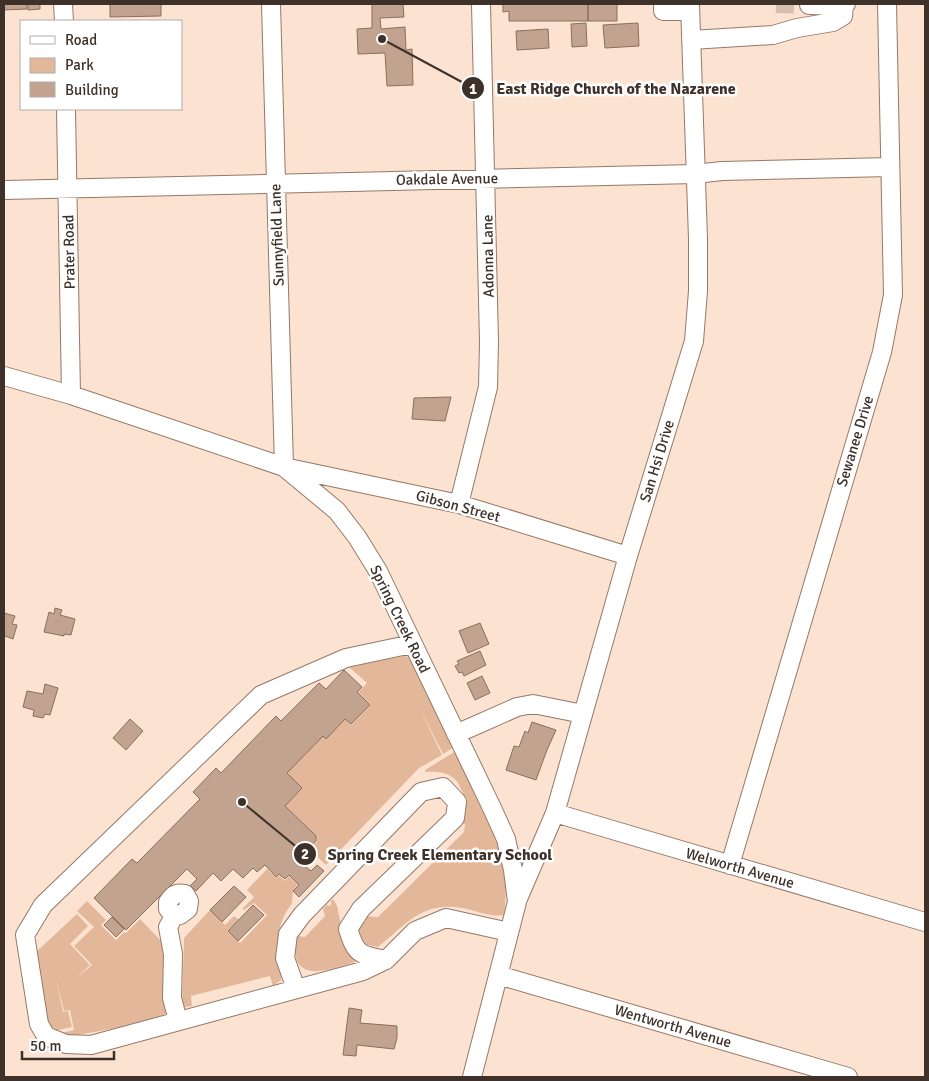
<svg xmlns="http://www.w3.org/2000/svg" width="929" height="1081" font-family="Signika,sans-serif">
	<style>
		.green { fill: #e3b89a }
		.building { fill: #c1a38f; stroke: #8b6f5c }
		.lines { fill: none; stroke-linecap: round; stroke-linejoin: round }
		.minor-tunnel { stroke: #d6bfaf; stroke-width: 18; stroke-dasharray: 18 9; stroke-linecap: butt }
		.minor-casing { stroke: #957966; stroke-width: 20 }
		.minor { stroke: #fff; stroke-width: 18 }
		.labels { text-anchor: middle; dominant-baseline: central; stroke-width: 5; stroke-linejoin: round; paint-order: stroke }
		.street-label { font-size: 15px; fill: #3d3129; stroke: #fff }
		.leader { fill: none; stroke: #3d3129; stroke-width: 2 }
		.callout-dot { fill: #3d3129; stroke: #fff; stroke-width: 2 }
		.mark-label { font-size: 15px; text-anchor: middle; font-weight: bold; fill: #fff }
		.callout-label { font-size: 16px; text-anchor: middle; font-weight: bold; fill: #3d3129; stroke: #fff; stroke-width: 5; stroke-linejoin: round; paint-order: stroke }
	</style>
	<rect width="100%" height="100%" fill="#fce2d1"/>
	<path class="green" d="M404,656l6,1 44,90 -11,7 -25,-49 24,50 -23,13 -93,97 -17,-16 8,-7 -1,-6 -31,-30 17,-18 -16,-15 37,-37 22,-17 6,6 20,-20 -13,-13 9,-9 -18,-16z
		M456,751c25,54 57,102 48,164 -15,2 -27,-4 -41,-7 -42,-7 -57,17 -85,39l-15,-3 -6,-12 1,-7 8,-9 12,1 86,-85 1,-8h-7c2,-7 5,-13 6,-19 1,-6 0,-11 -3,-16 -6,-16 -20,-18 -36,-17v-2z
		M267,869l9,9 3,-3 6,6 4,-5 9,9 -5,5 -1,13 -7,11 -5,12 -3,18v16l4,14v6l-8,6 -3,-10 -79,20 1,10 -8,1 -2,-2 2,-67 26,-28 15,15 9,-9 5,4 -12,11 13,12 27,-28 -13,-12 -10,7 -2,-1 12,-12 -7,-7z
		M333,899l4,7 9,41 12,12 -3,3c-15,4 -54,21 -59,-5 -2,-8 0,-19 0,-28h2v7l7,1 20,-21 -2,-7 4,-4 4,1v-5z
		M87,901l19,19 -5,5 15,15 8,-8 2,1 14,-14 25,26 3,68 -6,4 -46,11 -49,9 -10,-3 17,-4 -4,-20 -6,1 -8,-32 7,33 5,-1 4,16 -18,4 -9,-14 -9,-65 41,-38 11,12 -18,18 20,21 -15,14 17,-14 -18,-19 20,-19 -17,-16z"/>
	<path class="building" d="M4,4h23v5l-23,1z
		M28,4h12v5l-12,1z
		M110,4h51v12l-51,1z
		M372,4h31l1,13 -24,1 1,11 24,-2 1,23 6,-1 1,36 -26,1 -2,-33 -27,1 -1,-25 15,-1z
		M503,4h85v17h-79v-10l-6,1z
		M588,4h29v17h-29z
		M586,23l1,23 -15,1 -1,-23z
		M638,23l1,23 -34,2 -2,-23z
		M548,29l1,19 -32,2 -1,-19z
		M451,397l-6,24 -33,-2 2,-21z
		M55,608l7,2 -2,5 15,4 -4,16 -7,-1v2l-20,-4 5,-20 5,2z
		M4,613l11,3 -3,8 5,1 -4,14 -8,-3 -1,4z
		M480,623l9,21 -21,9 -9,-22z
		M480,651l6,14 -22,11 -2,-4 -3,1 -4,-7 4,-2 -2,-3z
		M344,670l18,17 -5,5 13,13 -19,19 -6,-5 -19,20 -3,-3 -36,37 15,15 -17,18 31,30v5l-9,10 7,7 -8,9 5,4 6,-6 7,6 -25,26 -6,-6 6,-6 -10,-10 -4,4 -6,-5 -3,3 -11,-12 -8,7 -4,-4 -10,10 -10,-9 -12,12 -8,-8 -17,18 -6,-5 7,-7 -10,-10 -61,61 -32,-32 38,-39 5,4 63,-64 -7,-7 23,-24 5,5 55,-57 5,5 38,-38 7,6z
		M482,676l8,17 -15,7 -8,-17z
		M45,684l13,4 -8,27 -5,-1 -2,4 -10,-2 1,-6 -11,-3 4,-16 16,3z
		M130,719l13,12 -17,19 -13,-12z
		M532,722l24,8 -9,20 -11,30 -30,-10 8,-24 5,1 6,-16 3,2z
		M234,886l12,11 -24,25 -12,-12z
		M253,905l11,10 -26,26 -10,-10z
		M112,917l12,12 -8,8 -12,-12z
		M349,1008l13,2 -2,13 37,3v12l-3,11 -37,-4 -1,11 -13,-1z"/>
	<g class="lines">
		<path class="minor-tunnel" d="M776,4l33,1"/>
		<defs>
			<path id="minor" d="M63,4l1,17
				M271,4l13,463 175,37 169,52
				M663,4v7h27
				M809,5l35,1
				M691,40l82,-5 24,-7 36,-6 10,-6 1,-10 2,-2
				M66,109l5,286
				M4,190l691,-16 27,-3 168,-4
				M4,376l67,19 213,72 53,44 20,26 21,34 114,237 14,31 7,31 4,32 -45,175
				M459,504l29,-117 1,-45 -8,-338
				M412,644l-66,14 -85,37 -218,210 -18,30 14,89 7,12 20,8 25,1 272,-74 23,-11 29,-29 31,-13 63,14
				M456,734l61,-27 16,-3 50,10
				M555,813l370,109
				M730,865l152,-513 11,-57 -6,-291
				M517,901l38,-88 73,-257 66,-215 4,-50v-52l-8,-235
				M174,916l6,-1 8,-6 1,-8 -4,-7c-9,-2 -12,1 -17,8v7l6,7 -6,11 5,27 -1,44 6,23
				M498,975l350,102
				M296,989l-11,-31 3,-24 14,-19 119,-123 22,-5 14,15 -2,16 -94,91 -13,20c8,26 12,26 38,31"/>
		</defs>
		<use href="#minor" class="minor-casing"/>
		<use href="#minor" class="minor"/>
	</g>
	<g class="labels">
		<g class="street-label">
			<text transform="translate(447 179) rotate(-1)">Oakdale Avenue</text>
			<text transform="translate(277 235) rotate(-92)">Sunnyfield Lane</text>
			<text transform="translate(69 252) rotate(-91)">Prater Road</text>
			<text transform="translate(488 256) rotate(-91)">Adonna Lane</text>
			<text transform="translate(855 441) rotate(-73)">Sewanee Drive</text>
			<text transform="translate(657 461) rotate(-73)">San Hsi Drive</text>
			<text transform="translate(458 506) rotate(15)">Gibson Street</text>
			<text transform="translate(400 619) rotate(64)">Spring Creek Road</text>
			<text transform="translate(740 868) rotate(16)">Welworth Avenue</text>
			<text transform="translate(673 1026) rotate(16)">Wentworth Avenue</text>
		</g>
	</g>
	<path class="leader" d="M382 39L473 88M242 802L305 854"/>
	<g class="callout-dot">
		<circle cx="382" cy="39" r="5"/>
		<circle cx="242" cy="802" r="5"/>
		<circle cx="473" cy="88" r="12"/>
		<circle cx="305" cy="854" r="12"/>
	</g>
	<g class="mark-label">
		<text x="473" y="94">1</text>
		<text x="305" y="859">2</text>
	</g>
	<g class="callout-label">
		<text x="616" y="94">East Ridge Church of the Nazarene</text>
		<text x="440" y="860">Spring Creek Elementary School</text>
	</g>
	<rect width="929" height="1081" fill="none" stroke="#3d3129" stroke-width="10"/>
	<rect x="20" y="20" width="162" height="90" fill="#ffffff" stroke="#b1ada9"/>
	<rect x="30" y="36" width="25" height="8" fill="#ffffff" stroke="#b1ada9"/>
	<text x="65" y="45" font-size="15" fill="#3d3129">Road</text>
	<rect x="30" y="58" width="25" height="15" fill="#e3b89a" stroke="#b1ada9"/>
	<text x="65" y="70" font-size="15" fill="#3d3129">Park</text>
	<rect x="30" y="82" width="25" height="15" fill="#c1a38f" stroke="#b1ada9"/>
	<text x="65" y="95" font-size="15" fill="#3d3129">Building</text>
	<path d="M22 1051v8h92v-8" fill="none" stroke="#3d3129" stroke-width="2.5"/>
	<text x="30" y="1051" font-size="15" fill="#3d3129" stroke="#ffffff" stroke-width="4" paint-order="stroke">50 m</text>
</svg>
